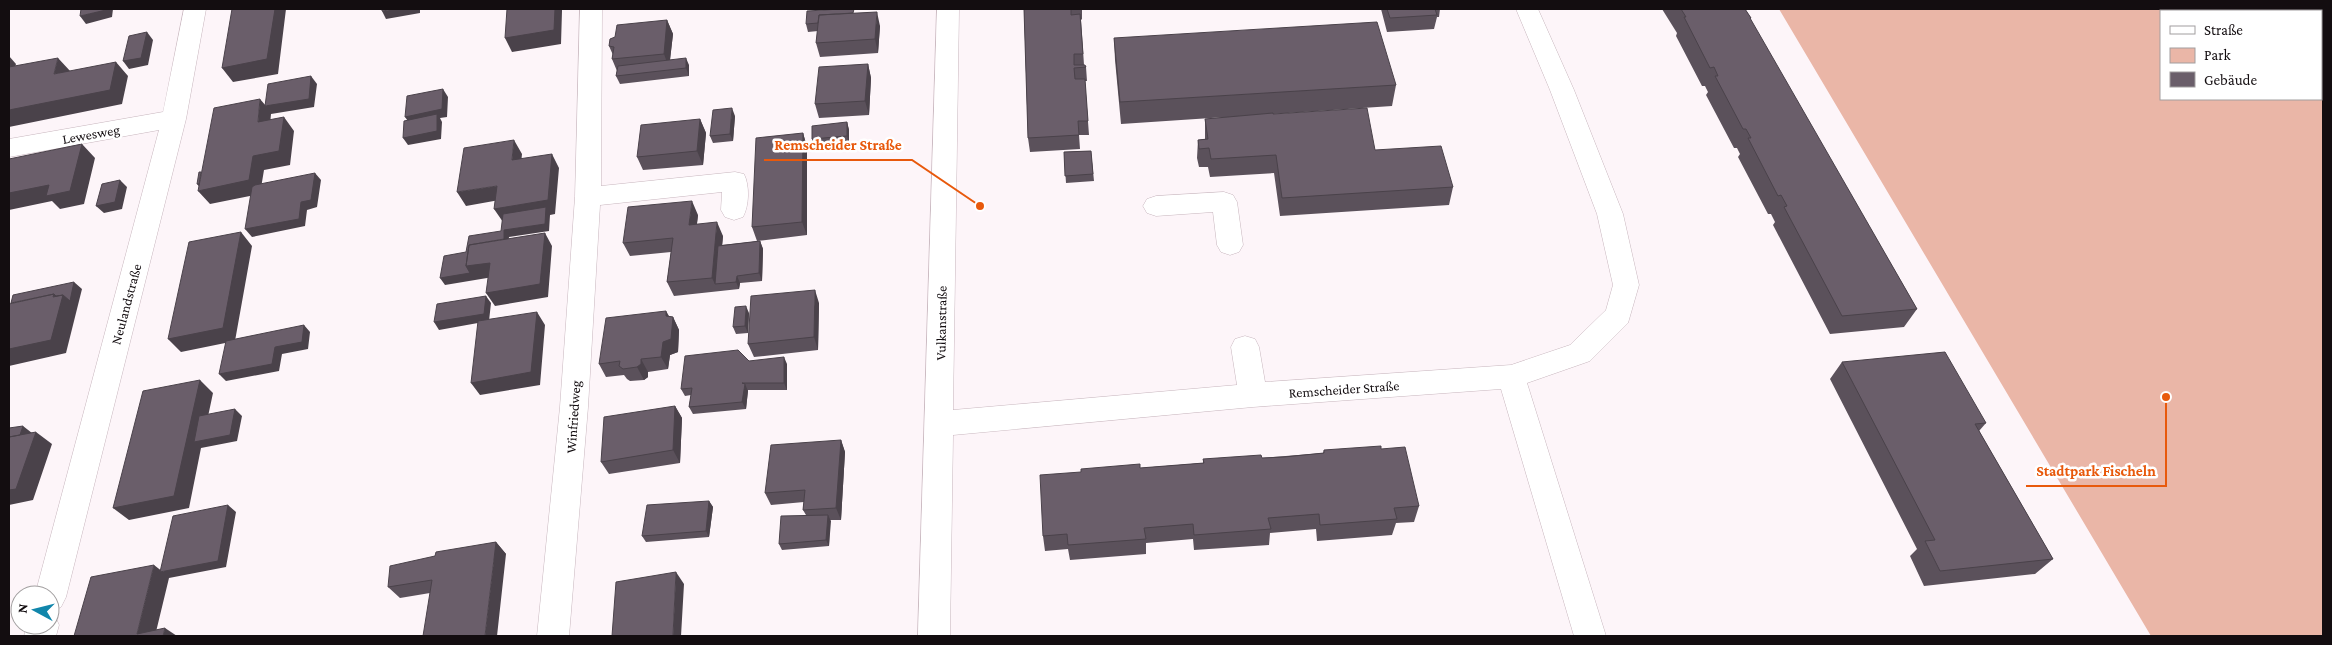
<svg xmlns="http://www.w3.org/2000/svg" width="2332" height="645" font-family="'Crimson Pro',serif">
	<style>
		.green { fill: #eab6a7; fill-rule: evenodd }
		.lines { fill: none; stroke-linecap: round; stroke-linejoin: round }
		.minor-casing { stroke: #c8b6be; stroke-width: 1 }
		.minor { fill: #fff; fill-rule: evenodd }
		.wall { fill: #5b515b }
		.shaded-wall { fill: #4a424a }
		.building { fill: #6a5e6a; stroke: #4a424a }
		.labels { text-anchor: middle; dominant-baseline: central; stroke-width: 5; stroke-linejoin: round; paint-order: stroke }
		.street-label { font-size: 14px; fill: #130d10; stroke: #fff }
		.leader { fill: none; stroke: #e8590c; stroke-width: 2 }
		.callout-dot { fill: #e8590c; stroke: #fff; stroke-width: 2 }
		.callout-label { font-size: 15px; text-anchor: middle; font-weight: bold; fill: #e8590c; stroke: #fff; stroke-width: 5; stroke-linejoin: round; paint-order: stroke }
	</style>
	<rect width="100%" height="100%" fill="#fdf5f9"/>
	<path class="green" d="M1779,9h544v627h-172zM2161,11h160v88h-160z"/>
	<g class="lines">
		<defs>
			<path id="minor" d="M184,9h22l-20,110 -120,478 -5,10 -11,5v-17h-15l124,-465 -150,27v-18l154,-27z
				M580,9h22l-1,177 134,-14 9,2c6,12 5,32 -1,43l-9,3 -9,-3 -4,-7 1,-18 -122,13 -12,202 -19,229h-32l23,-229 15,-210z
				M937,9h22l-6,401 284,-25 -6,-38 4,-8 10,-3 10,3 4,8 6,35 246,-17 59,-20 36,-35 7,-25 -16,-71 -47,-124 -34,-81h22l36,81 49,124 16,71 -11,38 -38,38 -63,22 79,253h-32l-73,-247 -248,18 -300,28 -3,201h-32z
				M1224,192l9,3 4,7 6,43 -4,7 -9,3 -9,-3 -4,-7 -4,-33 -57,4 -9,-3 -4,-7 4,-7 9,-3z
				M50,613l4,1 5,11 -3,11h-32l3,-11h23z"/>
		</defs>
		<use href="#minor" class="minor-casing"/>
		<use href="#minor" class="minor"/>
	</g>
	<path class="wall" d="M1024,9h58v10l-1,1 3,45 2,2 1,14h-2l4,54h-10l1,14 -50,3 -2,-14z
		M1381,9h59l-1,8h-2l-3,12 -47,3z
		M1662,9h83l6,9 -1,2 167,289 -13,18 -74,7 -57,-109 2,-3 -4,-8h-3l-30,-57 2,-3 -3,-6h-3l-28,-53 2,-3 -3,-6h-3l-26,-50 1,-3z
		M855,13l25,13 -2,27 -58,4 -4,-14 2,-12 -10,1 -2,-8z
		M667,20l6,14 -3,26 19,5v11l-69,8 -4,-8 1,-5 -5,-12 1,-4 -4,-9z
		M1114,38l282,47 -4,21 -119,8 102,36 78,37 -4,18 -169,11 -6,-43 -64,4 -2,-10h-9l-2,-9 1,-18 7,-1v-20l21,-2 -105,7 -6,-64z
		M868,64l3,14 -2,37 -50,3 -4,-14z
		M735,116l-2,25 -20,2 -3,-7z
		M700,119l6,14 -3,32 -60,5 -6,-13z
		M847,122l2,8v13l-35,4 -2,-8z
		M803,133l4,14v88l-50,6 -5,-14z
		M1091,151l3,30 -28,2 -2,-31z
		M698,215l-1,9 26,12 -1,9 38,-4 3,8 -1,32 -22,2 -1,6 -65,7 -7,-14 4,-30 -41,4 -7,-13z
		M819,303l-1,47 -64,7 -6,-13z
		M666,311l3,5 4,1 6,13 -1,22 -8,3 -2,14 -20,3v5l-4,3 -14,1 -3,-2 -3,-4 -18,2 -7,-13z
		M749,313l-1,20 -12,1 -3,-7z
		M749,361l38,3v26h-39l-2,19 -53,5 -4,-7 2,-12 -6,1 -4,-7z
		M1842,362l144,61 -7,8 74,128 -18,15 -111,12 -14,-30 7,-7 -87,-170z
		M675,406l7,12 -2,45 -71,11 -8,-12z
		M841,440l4,12 -4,68h-11l-1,26 -47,4 -3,-6 27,-29 -3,-5 1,-8 -33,3 -6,-12z
		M1381,449l38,57 -5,16 -18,1 -4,12 -75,6 -1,-12 -46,4 -1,12 -75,5 -1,-11 -47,4v11l-76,6 -2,-11 -23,2 -2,-15 97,-68 63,-5v-4l59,-1 61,-5 1,-3z
		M709,501l4,6 -4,30 -63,5 -4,-6z
		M496,542l10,12 -76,39 -30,5 -12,-11 47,-31z"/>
	<path class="shaded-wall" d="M106,9h7l-1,8 -26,7 -6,-8z
		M275,9h11l-8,65 -45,8 -11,-14z
		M396,9h24v4l-34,6 -4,-8z
		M555,9h7v2l-1,33 -49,8 -7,-14z
		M877,12l3,14 -2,27 -3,-14z
		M667,20l6,14 -4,34 -5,-14z
		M147,32l6,8 -5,25 -19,4 -6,-8z
		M9,56l7,8 -7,20z
		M58,58l13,14 -17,2z
		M686,58l3,7v11l-3,-8z
		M116,62l12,14 -6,28 -113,23v-17z
		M868,64l3,14 -2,37 -4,-14z
		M311,76l6,8 -3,23 -43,7 -2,22 -11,-14 2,-23 6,7z
		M443,89l5,8 -1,20 -7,1 2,4 -1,17 -33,6 -5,-7 7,-14 -5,-7z
		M732,108l3,8 -2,25 -3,-7z
		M284,117l10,14 -4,34 -26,5 -4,24 -50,10 -12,-13 4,-1 -5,-6 9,-2 47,-26z
		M700,119l6,14 -3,32 -6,-14z
		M847,122l2,8v13l-2,-7z
		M803,133l4,14v88l-5,-13z
		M514,140l8,14 -2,20 -8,-14z
		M82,144l13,14 -11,46 -24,5 -8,-8 -43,9v-17z
		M552,154l7,14 -4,46 -5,1 -1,16 -40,6 -2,16 -17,10 9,13 -54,9 -5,-7 26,-12 37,-20v-24l-9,-13z
		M315,173l6,7 -4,27 -10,3 -2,16 -53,11 -7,-8 56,-27z
		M120,180l7,7 -5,22 -18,4 -8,-7z
		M497,186l8,13 -39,7 -9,-14z
		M692,201l6,14 -3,23 -6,-13z
		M717,222l6,14 -4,47 -4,1 -3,-6z
		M241,232l11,14 -17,95 -54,11 -13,-13z
		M545,233l7,13 -4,51 -53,9 -9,-13z
		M760,241l3,8 -1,32 -3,-8z
		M737,276l3,7 -1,6 -3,-7z
		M74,282l8,7 -16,64 -57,13v-17l44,-52 1,-3 9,1z
		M815,290l4,13 -1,47 -4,-13z
		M486,296l5,7 -2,18 -50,9 -5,-8z
		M746,306l3,7 -1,20 -3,-7z
		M666,311l6,13 1,-7 6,13 -1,22 -8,3 -2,14 -7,-12z
		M537,312l8,13 -5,60 -60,10 -9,-12z
		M304,325l6,7 -2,17 -26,5 -3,17 -53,10 -7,-7 56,-27z
		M784,357l3,7v26l-3,-7z
		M641,359l7,13v5l-4,3 -7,-13z
		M200,380l13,13 -10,47 32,-31 7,7 -5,25 -36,7 -12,60 -60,12 -16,-12z
		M745,384l3,7 -2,18 -4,-7z
		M675,406l7,12 -2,45 -7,-13z
		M23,426l9,7 -23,19z
		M36,432l16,12 -19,56 -24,5v-15z
		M841,440l4,12 -4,68 -5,-12z
		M709,501l4,6 -4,30 -3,-6z
		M228,505l8,7 -10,55 -57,11 -14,58 -18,-2 17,-69 9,7z
		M828,515l3,6 -2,25 -3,-6z
		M496,542l10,12 -9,82h-12z
		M676,572l8,12 -3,52h-8z
		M165,628l12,8h-14z"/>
	<path class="building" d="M81,9h25v1l-26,6z
		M232,9h43l-8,50 -45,9z
		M382,9h14l-14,2z
		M507,9h48l-1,21 -49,8z
		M841,9h13l-1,4 -34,2 -1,8 -12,1 1,-13z
		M1024,9h47v6l9,-1 3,40h-9v11h11l1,2 -12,1 1,11h10l3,42h-10l1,14 -51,3z
		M1387,9h48l2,6 -47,3z
		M1681,9h64l6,9h-1l167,291 -75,7 -58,-109 3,-1 -6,-11 -3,1 -30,-58h3l-5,-9h-3l-28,-53h3l-4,-9 -4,1 -26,-51h2z
		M877,12l-2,27 -59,4 3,-28z
		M667,20l-3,34 -52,5 2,-12 -5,-1 1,-7 5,-2 2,-12z
		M1377,22l19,63 -276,17 -6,-64z
		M147,32l-6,26 -18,3 6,-25z
		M58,58l-4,16 62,-12 -6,28 -101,20v-43z
		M686,58v10l-70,8 2,-10z
		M868,64l-3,37 -50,3 4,-37z
		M311,76l-2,23 -44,7 3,-22z
		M443,89l-1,20 -37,8 2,-21z
		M260,99l-2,23 26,-5 -5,34 -26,5 -4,24 -51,11 16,-83z
		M732,108l-2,26 -20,2 3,-26z
		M1367,108l8,42 66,-4 12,41 -171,11 -6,-43 -65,4 -2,-11 -10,1 -1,-9 10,-1 -3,-20 68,-6v1z
		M437,114v17l-34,7 1,-17z
		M700,119l-3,32 -60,6 4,-32z
		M847,122v14l-35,3v-13z
		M803,133l-1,89 -50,5 4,-89z
		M514,140l-2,20 40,-6 -4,46 -54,9 3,-23 -40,6 7,-44z
		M82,144l-12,47 -24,5 3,-11 -40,8v-34z
		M1091,151l2,23 -28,2 -1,-24z
		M199,172h2l-2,12h-2z
		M315,173l-4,27 -10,2 -2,17 -54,10 7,-42 3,-2z
		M120,180l-5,22 -19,4 6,-22z
		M692,201l-3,24 28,-3 -5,56 -45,4 6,-44 -50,5 5,-36z
		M546,207l-1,17 -41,6v9l-35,6 -3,21 4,7 -30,5 4,-22 22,-4 3,-16 32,-5 2,-17z
		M241,232l-18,96 -55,11 21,-97z
		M545,233l-5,51 -54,9 4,-30 -24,3 3,-21z
		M760,241l-1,32 -22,3 -1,6 -21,2 3,-38z
		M74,282l-4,19 -7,-6 -7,1 -2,-2 -43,9 2,-8z
		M815,290l-1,47 -66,7 3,-48z
		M54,294l-1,3 10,-2 -12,45 -42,9v-45z
		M486,296l-2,18 -50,8 3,-18z
		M746,306l-1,20 -12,1 2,-20z
		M666,311v5l7,1 -2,22 -8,3 -2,15 -20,2v5l-4,3 -14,2 -4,-3 1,-5 -21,3 7,-46z
		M537,312l-6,60 -60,11 7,-62z
		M304,325l-2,17 -27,5 -3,17 -53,10 7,-33z
		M738,350l11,11 35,-4v26h-42l3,1 -3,18 -53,5 3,-19 -11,1 4,-33z
		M1945,352l41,71 -11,1 78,135 -113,12 -15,-30 10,-1 -93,-178z
		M200,380l-26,116 -61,12 30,-117z
		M675,406l-2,44 -72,12 3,-45z
		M235,409l-5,26 -36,7 5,-26z
		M23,426l-3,9 -11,2v-9z
		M36,432l-20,57 -7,1v-53z
		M841,440l-5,68 -33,2 2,-20 -40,3 6,-48z
		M1381,446v3l24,-2 14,59 -25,2 3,11 -77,6 -1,-11 -51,4 3,11 -77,6 -1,-11 -49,4 2,11 -78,6 -1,-11 -24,2 -3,-61 41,-3v-3l59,-5v4l64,-5 -1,-4 58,-4 1,3 22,-1 40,-4v-3z
		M709,501l-3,30 -64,5 5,-31z
		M228,505l-10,56 -58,11 13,-56z
		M828,515l-2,25 -47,4 2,-28z
		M496,542l-11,94h-62l9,-56 -44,7 2,-21 45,-10 1,-4z
		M154,565l-17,69 28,-6 -2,8h-89l17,-59z
		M676,572l-3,64h-61l4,-54z"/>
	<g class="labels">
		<g class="street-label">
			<text transform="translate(91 134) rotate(-10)">Lewesweg</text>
			<text transform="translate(126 304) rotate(-75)">Neulandstraße</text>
			<text transform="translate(941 323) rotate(-89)">Vulkanstraße</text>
			<text transform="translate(1344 389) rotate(-4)">Remscheider Straße</text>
			<text transform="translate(573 417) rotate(-86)">Winfriedweg</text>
		</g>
	</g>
	<path class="leader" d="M980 206L912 160H764M2166 397L2166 486H2026"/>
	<g class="callout-dot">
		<circle cx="980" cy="206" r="5"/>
		<circle cx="2166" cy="397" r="5"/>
	</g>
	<g class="callout-label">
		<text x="838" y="150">Remscheider Straße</text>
		<text x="2096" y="476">Stadtpark Fischeln</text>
	</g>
	<rect width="2332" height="645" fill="none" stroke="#130d10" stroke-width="20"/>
	<rect x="2160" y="10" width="162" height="90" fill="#ffffff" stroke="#a19e9f"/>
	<rect x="2170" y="26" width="25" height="8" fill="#ffffff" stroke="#a19e9f"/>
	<text x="2204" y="35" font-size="15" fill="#130d10">Straße</text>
	<rect x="2170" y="48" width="25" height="15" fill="#eab6a7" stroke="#a19e9f"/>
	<text x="2204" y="60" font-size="15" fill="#130d10">Park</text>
	<rect x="2170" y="72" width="25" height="15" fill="#6a5e6a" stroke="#a19e9f"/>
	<text x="2204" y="85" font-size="15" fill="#130d10">Gebäude</text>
	<g transform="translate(35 610) rotate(277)"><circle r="24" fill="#ffffff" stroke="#a19e9f"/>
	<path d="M0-4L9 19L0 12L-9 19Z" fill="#1186ab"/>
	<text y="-8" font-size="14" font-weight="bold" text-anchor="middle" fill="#130d10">N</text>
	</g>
</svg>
